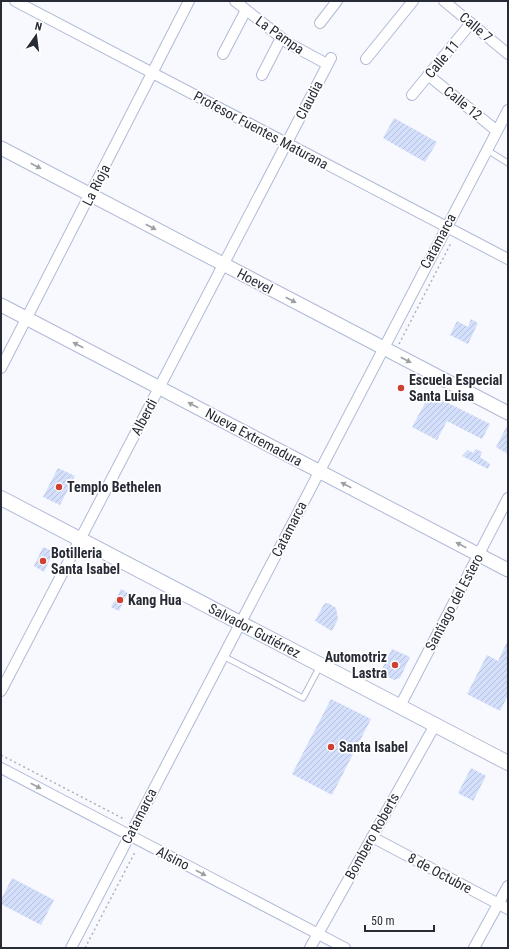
<svg xmlns="http://www.w3.org/2000/svg" width="509" height="949" font-family="'Roboto Condensed',sans-serif">
	<style>
		.building { fill: url(#building-hatch) }
		.lines { fill: none; stroke-linecap: round; stroke-linejoin: round }
		.service-casing { stroke: #b0bad7; stroke-width: 7 }
		.minor-casing { stroke: #b0bad7; stroke-width: 12 }
		.tertiary-casing { stroke: #b0bad7; stroke-width: 15 }
		.secondary-casing { stroke: #b0bad7; stroke-width: 16 }
		.path { stroke: #aeb0b8; stroke-width: 1.5; stroke-dasharray: 2 3; stroke-linecap: butt }
		.service { stroke: #fff; stroke-width: 5 }
		.minor { stroke: #fff; stroke-width: 10 }
		.tertiary { stroke: #fff; stroke-width: 13 }
		.secondary { stroke: #fff; stroke-width: 14 }
		.oneway { fill: #9ea0a5 }
		.poi-dot { fill: #ce4132; stroke: #fff; stroke-width: 1.5 }
		.labels { text-anchor: middle; dominant-baseline: central; stroke-width: 3.5; stroke-linejoin: round; paint-order: stroke }
		.street-label { font-size: 14px; fill: #272b36; stroke: #fff }
		.poi-label { font-size: 14px; font-weight: bold; fill: #272b36; stroke: #fff; text-anchor: start }
	</style>
	<defs>
		<pattern id="building-hatch" width="6" height="6" patternUnits="userSpaceOnUse"><rect width="6" height="6" fill="#d4dffc"/><path d="M-1 1l2-2M0 6l6-6M5 7l2-2" fill="none" stroke="#b6c0d9"/></pattern>
	</defs>
	<rect width="100%" height="100%" fill="#f7f9ff"/>
	<path class="building" d="M394,118l43,24 -12,20 -42,-24z
		M471,319l7,4 -10,21 -18,-9 7,-14 11,6z
		M430,394l60,30 -8,15 -35,-18 -10,19 -25,-13z
		M508,424v30l-12,-7z
		M476,449l6,3 -2,5 10,7 -2,5 -26,-13 6,-6 5,3z
		M58,468l17,8 -15,29 -17,-8z
		M43,547l9,4v4l-8,17 -10,-6z
		M121,589l7,4 -9,18 -8,-4z
		M328,603l8,5 2,11 -6,12 -17,-10 9,-17z
		M508,640v55l-8,16 -33,-17 20,-39 11,6z
		M392,649l18,8 -10,21 -6,2 -14,-7z
		M331,699l40,20 -39,76 -40,-21z
		M471,768l15,8 -13,25 -15,-8z
		M12,878l42,22 -13,25 -40,-21v-4z"/>
	<g class="lines">
		<defs>
			<path id="service" d="M487,150l21,13
				M223,656l80,42 17,-32"/>
			<path id="minor" d="M15,1l493,258
				M235,1l53,42 39,21
				M444,1l64,53
				M320,23l17,-22
				M223,54l23,-44
				M366,59l47,-58
				M262,75l19,-37
				M428,75l69,56
				M412,95l59,-72
				M1,368l188,-367
				M1,691l330,-633
				M400,706l108,-208
				M1,768l344,180
				M372,837l136,72
				M71,948l437,-838
				M310,948l125,-223
				M474,948l34,-62"/>
			<path id="tertiary" d="M1,148l507,265
				M1,305l507,265"/>
			<g id="secondary">
				<path id="s1" d="M1,498l507,265"/>
			</g>
		</defs>
		<use href="#service" class="service-casing"/>
		<use href="#minor" class="minor-casing"/>
		<use href="#tertiary" class="tertiary-casing"/>
		<use href="#secondary" class="secondary-casing"/>
		<path class="path" d="M399,344l52,-101
			M1,755l123,64
			M85,948l50,-96"/>
		<use href="#service" class="service"/>
		<use href="#minor" class="minor"/>
		<use href="#tertiary" class="tertiary"/>
		<use href="#secondary" class="secondary"/>
	</g>
	<defs><path id="oneway-solid" d="M-6-.8H1V-3.2L6.5 0L1 3.2V.8H-6Z"/></defs>
	<g class="oneway">
		<use href="#oneway-solid" transform="translate(36 166) rotate(28)"/>
		<use href="#oneway-solid" transform="translate(151 227) rotate(28)"/>
		<use href="#oneway-solid" transform="translate(291 300) rotate(28)"/>
		<use href="#oneway-solid" transform="translate(78 345) rotate(-152)"/>
		<use href="#oneway-solid" transform="translate(406 360) rotate(28)"/>
		<use href="#oneway-solid" transform="translate(193 405) rotate(-152)"/>
		<use href="#oneway-solid" transform="translate(346 485) rotate(-152)"/>
		<use href="#oneway-solid" transform="translate(461 545) rotate(-152)"/>
		<use href="#oneway-solid" transform="translate(36 786) rotate(28)"/>
		<use href="#oneway-solid" transform="translate(201 873) rotate(28)"/>
	</g>
	<g class="poi-dot">
		<circle cx="401" cy="388" r="4"/>
		<circle cx="59" cy="487" r="4"/>
		<circle cx="43" cy="561" r="4"/>
		<circle cx="120" cy="600" r="4"/>
		<circle cx="395" cy="665" r="4"/>
		<circle cx="331" cy="747" r="4"/>
	</g>
	<g class="labels">
		<g class="street-label">
			<text transform="translate(476 27) rotate(40)">Calle 7</text>
			<text transform="translate(280 35) rotate(35)">La Pampa</text>
			<text transform="translate(442 59) rotate(-50)">Calle 11</text>
			<text transform="translate(309 100) rotate(-62)">Claudia</text>
			<text transform="translate(463 103) rotate(39)">Calle 12</text>
			<text transform="translate(261 130) rotate(28)">Profesor Fuentes Maturana</text>
			<text transform="translate(96 185) rotate(-63)">La Rioja</text>
			<text transform="translate(438 241) rotate(-62)">Catamarca</text>
			<text transform="translate(255 281) rotate(28)">Hoevel</text>
			<text transform="translate(144 417) rotate(-62)">Alberdi</text>
			<text transform="translate(254 437) rotate(28)">Nueva Extremadura</text>
			<text transform="translate(289 529) rotate(-63)">Catamarca</text>
			<text transform="translate(454 602) rotate(-62)">Santiago del Estero</text>
			<text stroke="none"><textPath href="#s1" startOffset="286">Salvador Gutiérrez</textPath></text>
			<text transform="translate(139 816) rotate(-63)">Catamarca</text>
			<text transform="translate(372 836) rotate(-61)">Bombero Roberts</text>
			<text transform="translate(173 858) rotate(27)">Alsino</text>
			<text transform="translate(440 873) rotate(28)">8 de Octubre</text>
		</g>
		<g class="poi-label">
			<text x="409" y="380">Escuela Especial<tspan x="409" dy="16">Santa Luisa</tspan></text>
			<text x="67" y="487">Templo Bethelen</text>
			<text x="51" y="553">Botilleria<tspan x="51" dy="16">Santa Isabel</tspan></text>
			<text x="128" y="600">Kang Hua</text>
			<text x="387" y="657" text-anchor="end">Automotriz<tspan x="387" dy="16">Lastra</tspan></text>
			<text x="339" y="747">Santa Isabel</text>
		</g>
	</g>
	<rect width="509" height="949" fill="none" stroke="#272b36" stroke-width="4"/>
	<g transform="translate(36 36) rotate(14)" stroke="#ffffff" stroke-width="3" paint-order="stroke">
	<path d="M0-3L7 15L0 10L-7 15Z" fill="#272b36"/>
	<text y="-6" font-size="11" font-weight="bold" text-anchor="middle" fill="#272b36">N</text>
	</g>
	<path d="M365 925v6h69v-6" fill="none" stroke="#272b36" stroke-width="2"/>
	<text x="371" y="925" font-size="12" fill="#272b36" stroke="#ffffff" stroke-width="3" paint-order="stroke">50 m</text>
</svg>
